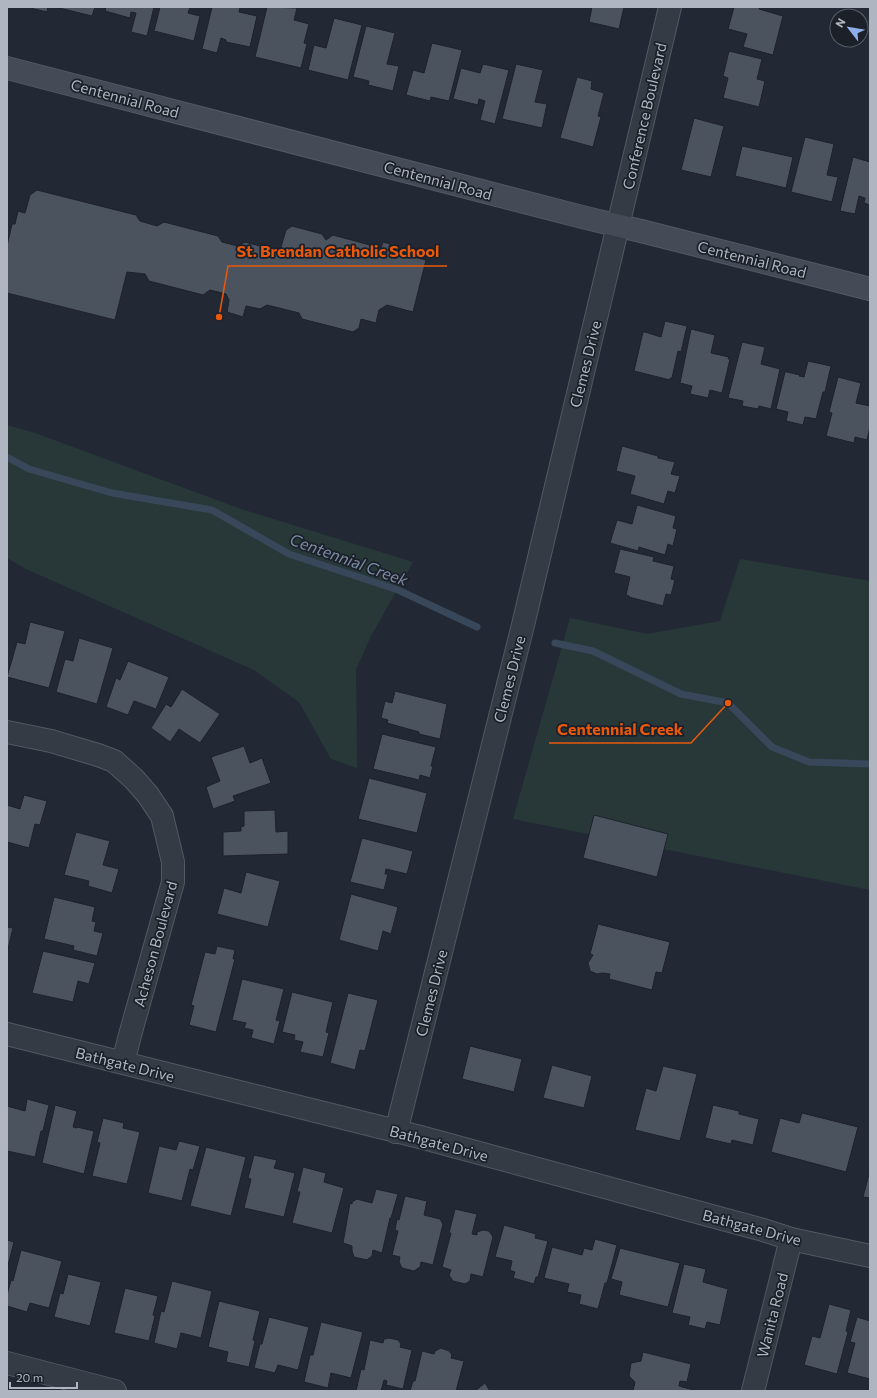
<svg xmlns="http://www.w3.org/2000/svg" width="877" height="1398" font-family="Commissioner,sans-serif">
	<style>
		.green { fill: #283839 }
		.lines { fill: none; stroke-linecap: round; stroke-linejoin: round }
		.stream { stroke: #39475b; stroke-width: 7 }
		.building { fill: #4b535f; stroke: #1d222b }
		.street-casing { stroke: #535962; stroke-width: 24 }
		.secondary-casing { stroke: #535962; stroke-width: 24 }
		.street { stroke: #353b44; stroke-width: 22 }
		.secondary { stroke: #444b57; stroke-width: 22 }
		.labels { text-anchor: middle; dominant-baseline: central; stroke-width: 3.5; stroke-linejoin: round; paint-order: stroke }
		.street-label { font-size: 15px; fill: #b0b6c1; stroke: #1b2029 }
		.water-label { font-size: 16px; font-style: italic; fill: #7c8da6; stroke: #1b2029 }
		.leader { fill: none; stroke: #e8590c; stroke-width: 1.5 }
		.callout-dot { fill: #e8590c; stroke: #1b2029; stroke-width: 1.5 }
		.callout-label { font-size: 16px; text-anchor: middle; font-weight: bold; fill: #e8590c; stroke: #1b2029; stroke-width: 3.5; stroke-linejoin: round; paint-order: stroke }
	</style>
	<rect width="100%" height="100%" fill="#222934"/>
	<path class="green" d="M7,425l28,8 206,76 172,53 -41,72 -16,35 1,99 -26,-9 -32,-57 -45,-32 -228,-101 -19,-11z
		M740,559l130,22v309l-357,-71 57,-201 77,16 73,-13z"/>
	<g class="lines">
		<path class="stream" d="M7,457l22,12 83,24 100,17 77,44 109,36 79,37
			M555,643l38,8 88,43 47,9 44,44 37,15 61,2"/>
	</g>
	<path class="building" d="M26,7h22l-1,5z
		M55,7h40l-3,9z
		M106,7h48l-7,29 -16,-4 5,-19 -5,-1 -1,6 -25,-7z
		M160,7h30l-2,6 12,3 -6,25 -40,-10z
		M212,7h28l-1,5 18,4 -7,31 -24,-5v-2l-5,-2 -4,15 -15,-4z
		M267,7l30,1 -3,12 15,4 -5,19 3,1 -6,24 -46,-11z
		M592,7h32l-5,22 -30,-7z
		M734,7h26l-1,2 24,7 -10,39 -30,-8 4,-13 -19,-5z
		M334,18l28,7 -14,55 -40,-10 6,-25 12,3z
		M366,26l29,7 -8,31 12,2 -6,25 -25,-6 1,-4 -16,-4z
		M432,43l30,7 -13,51 -18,-4 -1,4 -24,-6 7,-25 11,3z
		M729,51l33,8 -5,20 8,2 -6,26 -36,-9 5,-20 -5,-2z
		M483,64l26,6 -14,54 -15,-4 5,-19 -6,-2 -1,6 -25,-6 8,-31 19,5z
		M516,64l27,6 -8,32 12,2 -5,24 -40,-9z
		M577,77l15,4 -1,8 13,4 -6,23 3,1 -8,30 -33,-9z
		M694,118l30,8 -13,51 -30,-7z
		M805,137l29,7 -7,31 11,2 -6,25 -41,-10z
		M742,146l51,11 -7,31 -51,-12z
		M853,157l17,5v43l-6,-2 1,-5 -6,-2 -4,18 -15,-3z
		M37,190l99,25 4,6 17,5 7,-4 54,14 4,6 16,4 7,-4 30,8 4,6 6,-3 -4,-6 5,-17 6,-4 30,8 4,6 7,-5 48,13 2,-6 7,2 -2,7 38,9 -13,52 -26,-7 -8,5 -3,13 -15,-4 -2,9 -6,4 -51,-13 -3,-6 -32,-8 -7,4 -14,-3 -3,11 -16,-5 2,-12 -3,-6 -16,-4 -7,5 -54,-14 -4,-7 -18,-2 -12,48 -108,-27v-47l5,-22h3l3,-13 7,2 5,-18z
		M665,321l22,5 -6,26 -3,-1 -6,27h-2v2l-36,-9 9,-39h2l16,5z
		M691,329l24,6 -4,18 18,4 -1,2h2l-8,34 -12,-3 -2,8 -18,-4 2,-8 -12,-3z
		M742,342l23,5 -4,17 19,5 -9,40 -12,-3 -1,3 -16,-3 1,-5 -15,-3z
		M808,361l23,5 -6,26h-2l-7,27 -11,-2 -2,8 -17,-4 2,-9 -12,-3 9,-37h2l13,3 -1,1 5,1z
		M838,377l23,6 -5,20 14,3v21l-3,13 -12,-3 -1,6 -28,-7 6,-23 -3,-1z
		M622,446l36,10v2l17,4 -4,12 9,2 -5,17 -7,-2 -4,13 -34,-10 5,-18 -19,-5z
		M637,505l39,11 -3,12 4,1 -4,17 -5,-2 -3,11 -26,-8 -1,4 -28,-8 7,-23 15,4z
		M620,549l34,8 -1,4 21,5 -3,13 4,1 -4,15 -5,-1 -3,12 -34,-9v-1l-3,-1 4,-18 -16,-4z
		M30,622l35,9 -16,57 -42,-11 10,-35 8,2z
		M79,638l34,10 -16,56 -41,-12 9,-33 8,2z
		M128,661l41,16 -13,32 -22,-8 -6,14 -22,-8 10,-29 4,2z
		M182,689l38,25 -20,29 -21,-14 -9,13 -19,-14 15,-24 5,3z
		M395,691l52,13 -7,35 -21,-5v-2l-32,-9 1,-3 -7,-2 4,-17 7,2z
		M382,734l54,13 -5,19h2l-3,12 -10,-3 -1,5 -46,-11z
		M244,746l6,17 12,-5 9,25 -38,13 2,5 -22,8 -7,-22 14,-6 -9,-24z
		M369,778l58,15 -10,40 -59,-14z
		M24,795l23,6 -7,24 -5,-1 -6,24 -22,-6v-37l13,4z
		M275,810l1,22 12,-1v23l-65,2v-24l18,-1v-4l3,-1v-15z
		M594,815l74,19 -11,43 -74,-19z
		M76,832l34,9 -7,24 16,4 -7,24 -24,-7 1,-5 -25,-6z
		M362,838l51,13 -6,23 -21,-5 -1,5h3l-4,16 -34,-8z
		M246,872l34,9 -12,46 -51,-13 7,-26 17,5z
		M351,894l47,13 -7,27 -8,-3 -5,20 -39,-11z
		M54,897l41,10 -3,14 4,1 -2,9 9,2 -6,23 -24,-6 1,-4 -30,-7z
		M598,924l72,18 -8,31 -6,-1 -4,18 -43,-11 1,-5 -7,-1 -6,1 -7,-3 -2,-8 5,-8 -3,-1z
		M7,927l6,1 -6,25z
		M217,946l18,4 -2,9h2l-19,73 -27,-7 5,-19 -3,-1 14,-53 10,2z
		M43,951l52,12 -6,21 -11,-3 -5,21 -41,-9z
		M242,979l42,10 -8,31 4,1 -6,23 -23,-6 2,-8 -9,-2 2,-5 -14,-3z
		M292,992l41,10 -7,30 3,1 -6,24 -23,-5 3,-10 -9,-2 1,-5 -13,-3z
		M348,993l30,7 -13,51 -5,-1 -5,20 -25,-7z
		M470,1046l52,13 -8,33 -52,-13z
		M552,1065l40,11 -8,32 -41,-10z
		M663,1066l34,8 -17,67 -45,-11 11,-42 10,3z
		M27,1099l22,6 -6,26h-2l-6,26 -28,-6v-45l18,5z
		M55,1105l22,6 -4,16 4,1v-1l17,4 -10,43 -42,-11z
		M713,1105l26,6v3l20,5 -6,26 -21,-5 -1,4 -26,-6z
		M802,1113l56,14 -12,45 -75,-20 9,-34 19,5z
		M103,1118l21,5 -1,5 17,4 -13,52 -35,-8 8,-33 -3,-1z
		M179,1141l21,5 -7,24 -3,-1 -8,32 -34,-8 11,-47 17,4z
		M206,1147l40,10 -15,59 -41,-10z
		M254,1155l23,5 -3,8 21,5 -11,44 -40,-9 7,-29 -3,-1z
		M303,1167l23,6 -2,9 20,6 -12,45 -40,-10 8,-31h-3z
		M870,1170v28l-7,-1z
		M376,1189l22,5 -7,24h-1l-8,35 -9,-3 -1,6 -5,4 -13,-3 -2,-6v-5l-9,-3 7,-40 2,1v-2l5,-3 15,4z
		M405,1196l22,5 -3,14 16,4 3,5 -10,41 -12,-3 -1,5 -6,4 -12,-3 -3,-6 1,-5 -8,-2 6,-24 -3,-1 2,-11 2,1z
		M455,1209l22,5 -5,20 5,1v-3l6,-2 6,1 4,6 -10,40 -12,-3 -1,7 -5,3 -12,-3 -4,-6 2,-5 -9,-3 9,-34h-2z
		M504,1225l32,9 -1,4 13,3 -10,36h-2l-2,7 -21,-6 2,-6 -5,-2 2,-9 -17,-4z
		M595,1239l22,6 -10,38h-2l-7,26 -19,-5 2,-9 -14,-3 2,-8 -25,-6 8,-31 30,8 2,-7 8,2z
		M7,1240l7,2 -7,27z
		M620,1248l60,15 -12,44 -49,-12 3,-13 -11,-3z
		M21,1250l41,11 -13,47 -19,-5 -3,9 -20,-6v-11l4,-15 2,1z
		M684,1264l22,5 -3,13 25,7 -8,36 -13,-3 -2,7 -17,-4 2,-8 -18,-4z
		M68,1274l33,8 -11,44 -36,-9 6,-24 3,1z
		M172,1281l40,10 -11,47 -20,-5 -4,16 -23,-6 7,-32 3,1z
		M125,1288l33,8 -5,19 2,1 -6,25 -35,-8z
		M219,1301l41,10 -7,29 2,1 -6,26 -23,-5 2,-10 -20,-5z
		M829,1304l22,6 -5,21 2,1 -11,42 -33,-9 8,-29 8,2z
		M269,1317l40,10 -11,43 -20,-5 -3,8 -21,-5 6,-24h2z
		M857,1317l13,4v58l-23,-6 8,-30 -5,-1z
		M321,1322l42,10 -12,46 -20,-5 -3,15 -24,-6 6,-27h3z
		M389,1338l9,2 3,4 -1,3 12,3 -9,39 -17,-4 1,-4 -3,-1 -3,11h-25l5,-22 3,1 6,-30 13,3 1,-4z
		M441,1348l8,3 3,4 -1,3 13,3 -8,30h-46l3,-10h2l7,-30 12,3 1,-3z
		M643,1352l48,12 -4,18 -7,-1 -1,5 18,5h-64l2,-9 -6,-6 2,-13 10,-2z
		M485,1383l5,8h-15z"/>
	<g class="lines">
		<defs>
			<path id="street" d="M7,732l44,9 47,14 16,6 20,18 14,16 14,21 11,46v20l-43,153 -7,28
				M7,1034l413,103 343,93 28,9 79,17
				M396,1132l127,-507 147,-618
				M7,1363l108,28
				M753,1391l38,-152"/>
			<path id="secondary" d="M7,68l579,150 55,13 229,58"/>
		</defs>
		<use href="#street" class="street-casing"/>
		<use href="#secondary" class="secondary-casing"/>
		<use href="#street" class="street"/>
		<use href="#secondary" class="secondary"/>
	</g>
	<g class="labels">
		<g class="street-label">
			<text transform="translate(125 98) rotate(15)">Centennial Road</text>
			<text transform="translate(644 116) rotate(-77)">Conference Boulevard</text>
			<text transform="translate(438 180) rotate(15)">Centennial Road</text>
			<text transform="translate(752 259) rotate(14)">Centennial Road</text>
			<text transform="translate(585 364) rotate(-76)">Clemes Drive</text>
			<text transform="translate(509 679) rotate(-76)">Clemes Drive</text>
			<text transform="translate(155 944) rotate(-75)">Acheson Boulevard</text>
			<text transform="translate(431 993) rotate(-76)">Clemes Drive</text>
			<text transform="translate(125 1064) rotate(14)">Bathgate Drive</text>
			<text transform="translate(439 1143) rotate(15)">Bathgate Drive</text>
			<text transform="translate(752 1227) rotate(15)">Bathgate Drive</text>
			<text transform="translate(772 1315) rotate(-76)">Wanita Road</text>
		</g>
		<g class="water-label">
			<text transform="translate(349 559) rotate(20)">Centennial Creek</text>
		</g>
	</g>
	<path class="leader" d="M219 317L228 266H447M728 703L691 743H549"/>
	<g class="callout-dot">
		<circle cx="219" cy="317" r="4"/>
		<circle cx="728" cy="703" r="4"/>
	</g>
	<g class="callout-label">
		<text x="338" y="257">St. Brendan Catholic School</text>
		<text x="620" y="735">Centennial Creek</text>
	</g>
	<rect width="877" height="1398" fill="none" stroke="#b0b6c1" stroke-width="16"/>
	<g transform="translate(849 28) rotate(301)"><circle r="19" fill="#1b2029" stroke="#575c66"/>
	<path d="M0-3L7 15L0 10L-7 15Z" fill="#8daee9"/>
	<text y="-6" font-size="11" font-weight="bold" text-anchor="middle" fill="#b0b6c1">N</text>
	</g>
	<path d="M10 1382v6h67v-6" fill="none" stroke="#b0b6c1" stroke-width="2"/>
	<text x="16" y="1382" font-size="12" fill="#b0b6c1" stroke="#1b2029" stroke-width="3" paint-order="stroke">20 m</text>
</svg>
